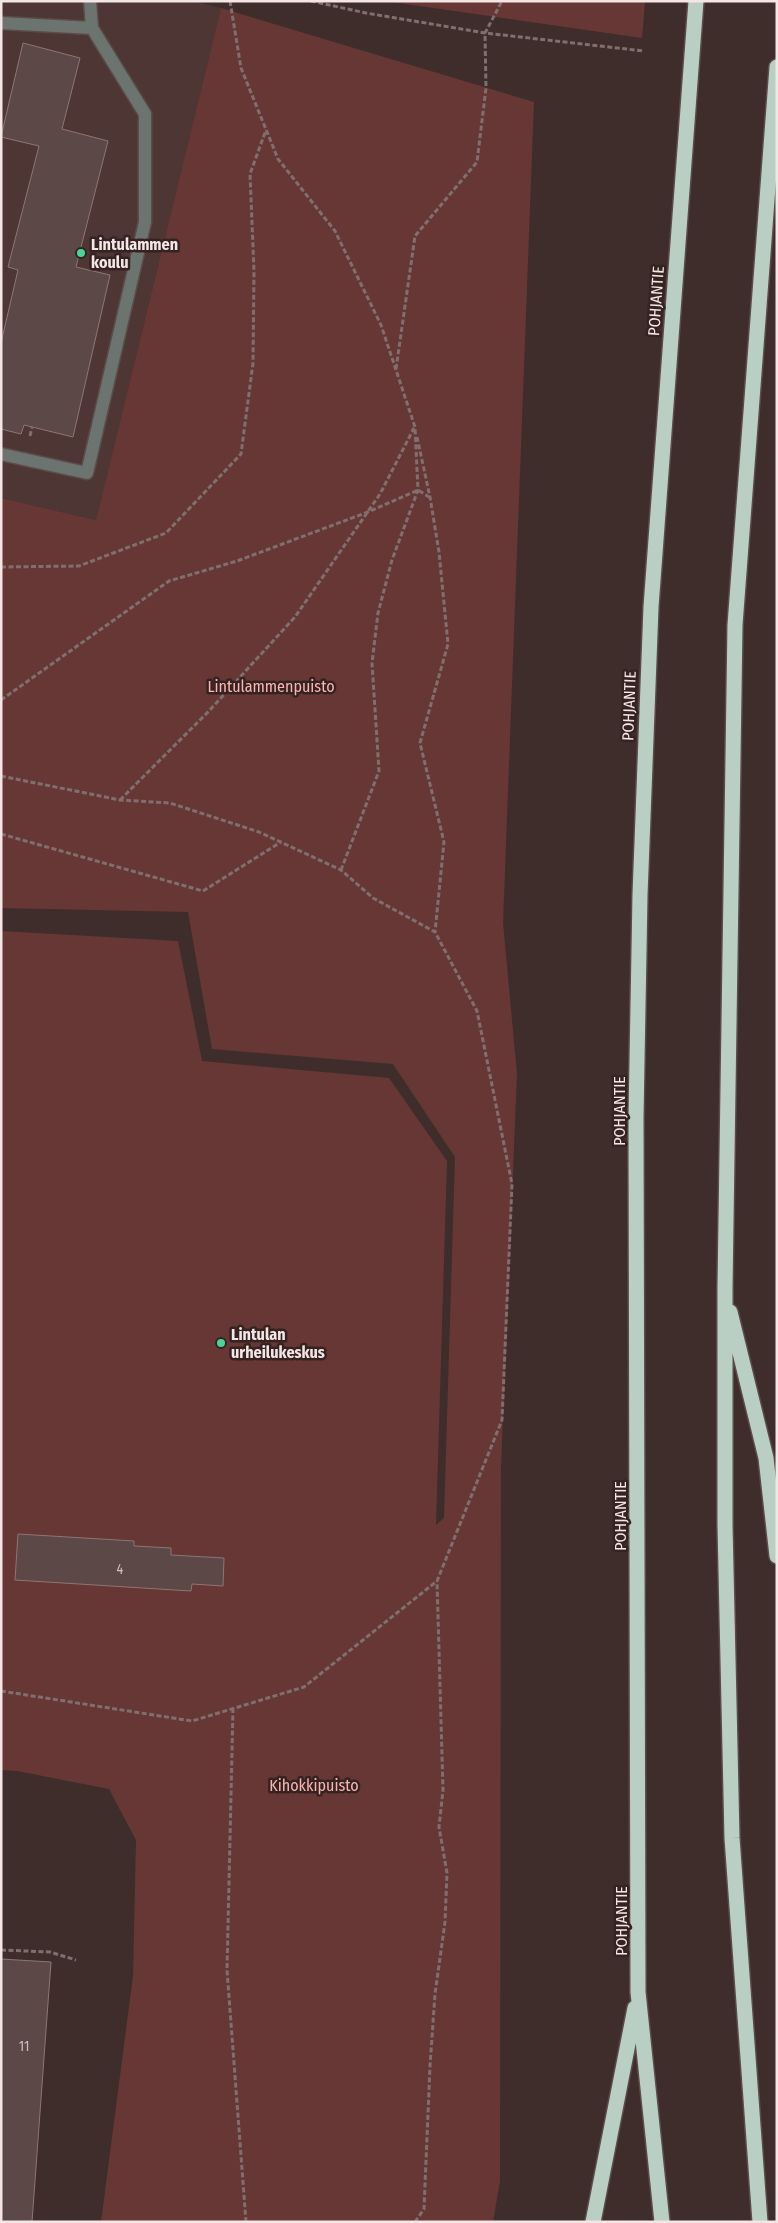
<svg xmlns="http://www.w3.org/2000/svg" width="778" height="2223" font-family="'Fira Sans Condensed',sans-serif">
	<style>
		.built { fill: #4e3634 }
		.green { fill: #673735 }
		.building { fill: #5c4847; stroke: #8d7675 }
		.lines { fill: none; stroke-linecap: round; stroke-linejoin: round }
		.minor-casing { stroke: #5c4b4a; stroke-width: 15 }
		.highway-casing { stroke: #5c4b4a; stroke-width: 18 }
		.path { stroke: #806f6e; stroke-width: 3; stroke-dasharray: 5 2.5; stroke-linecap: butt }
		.minor { stroke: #6b746f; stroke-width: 12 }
		.highway { stroke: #bacfc4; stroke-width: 15 }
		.poi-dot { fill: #49d49c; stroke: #352322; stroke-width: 2 }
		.labels { text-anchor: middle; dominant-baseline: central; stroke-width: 5; stroke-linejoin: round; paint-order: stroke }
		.number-label { font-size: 14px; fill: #cdbebe }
		.poi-label { font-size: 16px; font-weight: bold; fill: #f3e6e5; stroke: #352322; text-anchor: start }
		.street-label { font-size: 16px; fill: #f3e6e5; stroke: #352322 }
		.park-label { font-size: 16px; fill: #fcb4b0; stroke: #352322 }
	</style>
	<rect width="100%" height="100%" fill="#3f2d2c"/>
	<path class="built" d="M1,1h193l27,7 -125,512 -95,-22z"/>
	<path class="green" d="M385,1h260l-3,37z
		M221,8l313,94 -31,821 14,151 -16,393 -1,714 -7,41h-392l32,-246 3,-136 -27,-51 -92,-18 -16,-1v-839l177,10 24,120 187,17 58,83 -11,364 8,-7 11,-361 -62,-93 -181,-15 -24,-137 -187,-4v-410l95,22z"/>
	<path class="building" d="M23,43l57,15 -18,71 46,12 -32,126 34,8 -37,162 -49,-12 -3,9 -20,-5v-86l17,-73 -10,-3 31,-121 -38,-9z
		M18,1534l116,7v5l37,2v7l53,3 -1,28 -31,-2 -1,7 -176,-11z
		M1,1959l50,3 -19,260h-31z"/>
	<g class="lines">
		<defs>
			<path id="minor" d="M1,23l91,5
				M1,454l86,19 58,-251v-108l-53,-86 -2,-27"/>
			<path id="highway" d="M730,1312l36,146 11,98
				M593,2222l42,-214
				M662,2222l-24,-230 -2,-875 4,-222 11,-288 45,-606
				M760,2222l-28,-384 -7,-313v-237l10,-663 42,-558"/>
		</defs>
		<use href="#minor" class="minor-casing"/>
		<use href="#highway" class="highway-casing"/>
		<path class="path" d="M230,1l11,67 37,91 57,72 46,94 34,102 3,63 -26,70 -14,53 -6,50 7,108 -38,99
			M311,1l55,12 119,20 159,18
			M396,369l19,-133 62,-74 9,-74 -1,-55 17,-32
			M30,436l2,-9
			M417,437l13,60 9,55 9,92 -28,99 24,99 -9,90
			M1,567l78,-1 87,-33 75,-79 12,-91 1,-92 -4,-97 16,-44
			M1,700l168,-119 68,-20 131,-49 50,-22 11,7
			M1,776l119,24 50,3 89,29 82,38 32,28 62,34 42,79 35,173 -10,236 -65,161 -133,106 -112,34 -191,-30
			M120,800l89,-89 86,-94 85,-123 34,-66
			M1,834l202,57 78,-49
			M233,1708l-6,262 19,252
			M1,1950l49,2 26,8
			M415,2222l9,-13 6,-143 5,-72 10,-72 2,-49 -8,-46 4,-37 -6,-209"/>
		<use href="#minor" class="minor"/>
		<use href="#highway" class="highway"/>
	</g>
	<g class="poi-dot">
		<circle cx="81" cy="253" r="5"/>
		<circle cx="221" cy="1343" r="5"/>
	</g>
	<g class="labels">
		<g class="number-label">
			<text x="120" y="1569">4</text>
			<text x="24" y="2046">11</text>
		</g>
		<g class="poi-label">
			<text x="91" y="244">Lintulammen<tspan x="91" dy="18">koulu</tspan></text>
			<text x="231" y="1334">Lintulan<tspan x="231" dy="18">urheilukeskus</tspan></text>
		</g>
		<g class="street-label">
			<text transform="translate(656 301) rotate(-86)">POHJANTIE</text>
			<text transform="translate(629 706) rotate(-88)">POHJANTIE</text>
			<text transform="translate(619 1111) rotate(-90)">POHJANTIE</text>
			<text transform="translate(620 1516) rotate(-90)">POHJANTIE</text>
			<text transform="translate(621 1921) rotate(-90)">POHJANTIE</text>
		</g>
		<g class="park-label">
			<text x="271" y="686">Lintulammenpuisto</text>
			<text x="314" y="1785">Kihokkipuisto</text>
		</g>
	</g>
	<rect width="778" height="2223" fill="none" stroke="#f3e6e5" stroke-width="5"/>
</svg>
